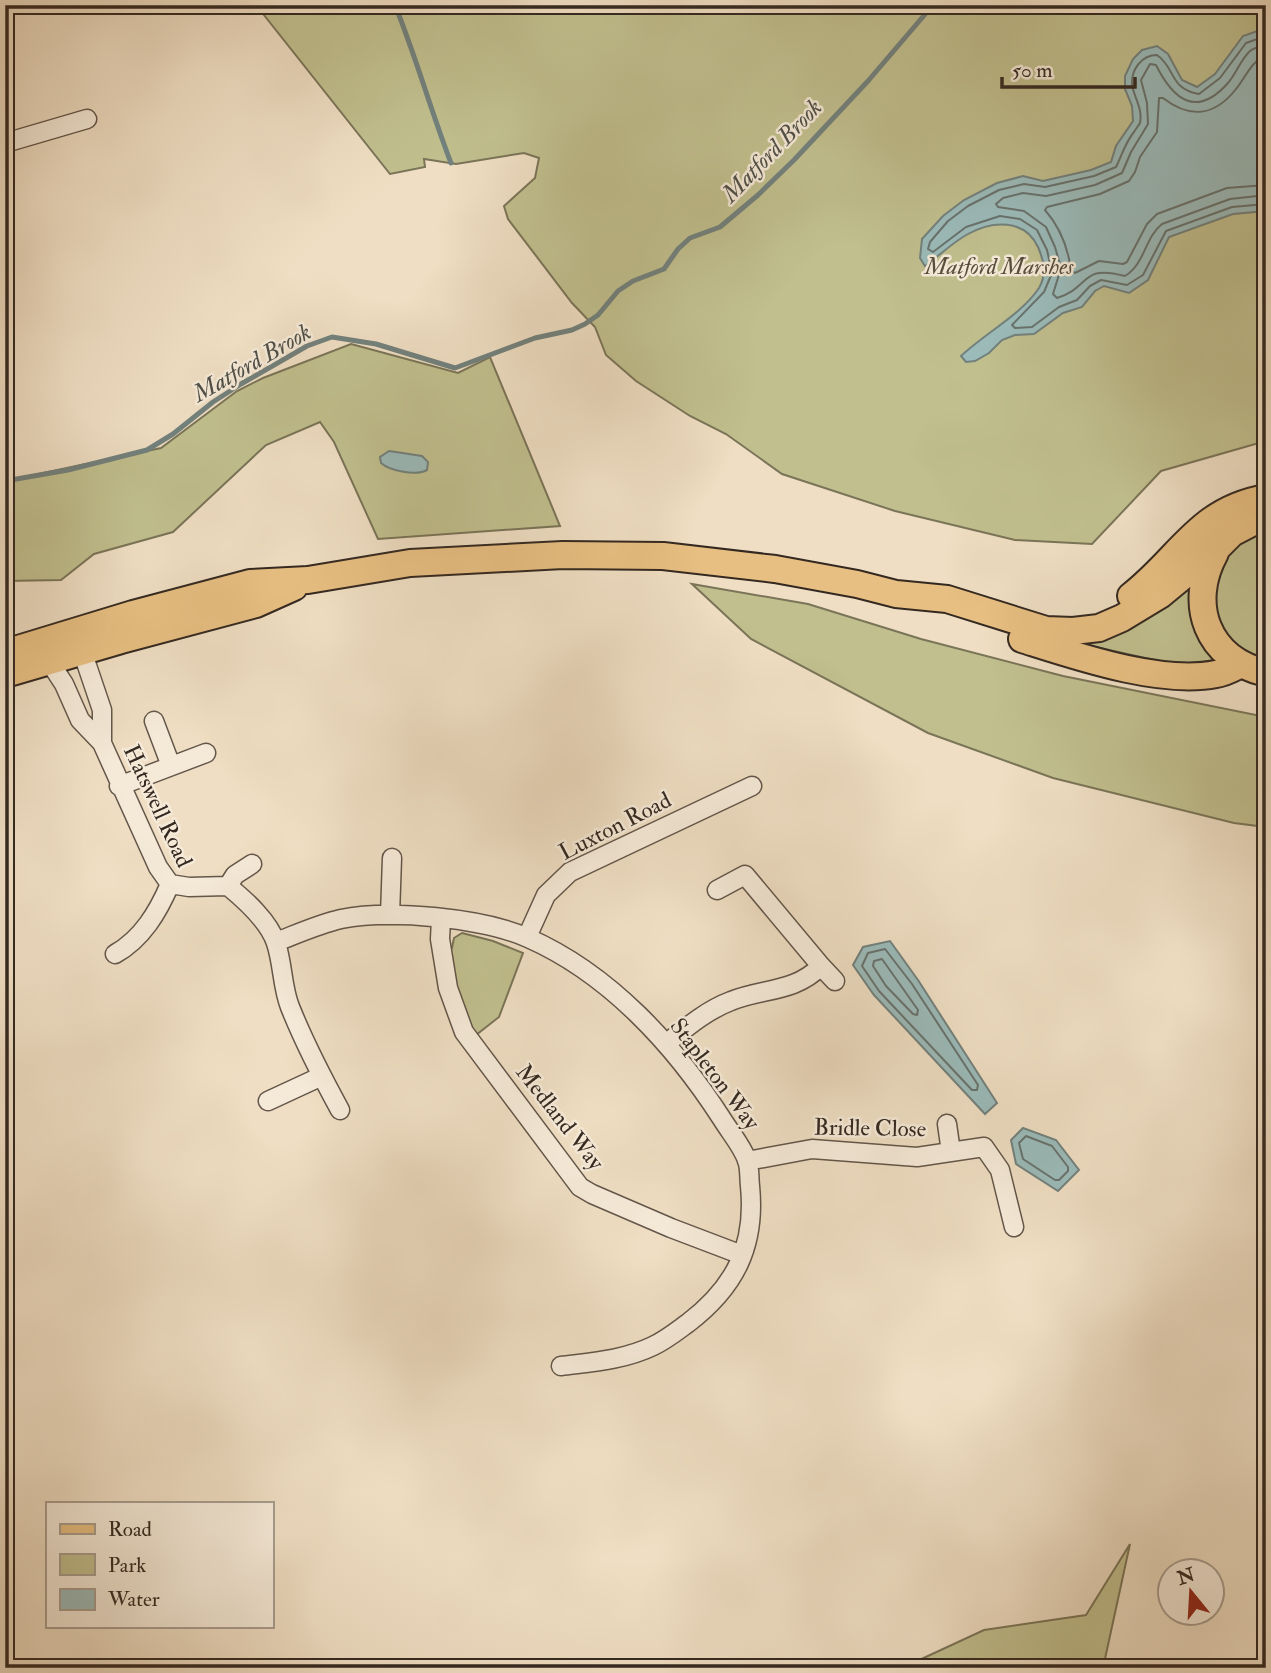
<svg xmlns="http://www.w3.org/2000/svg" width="1271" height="1673" font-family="'IM FELL Double Pica',serif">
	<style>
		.green { fill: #c1bf8e; stroke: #7a7458; stroke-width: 2 }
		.water { fill: #9bbbba; stroke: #72817d; stroke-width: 2 }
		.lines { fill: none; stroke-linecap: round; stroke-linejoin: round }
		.shore { stroke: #68726e; stroke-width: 2 }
		.stream { stroke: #72817d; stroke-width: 5 }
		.minor-casing { stroke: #63564a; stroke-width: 21 }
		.primary-casing { stroke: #342921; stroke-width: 30 }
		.minor { stroke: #f5ead8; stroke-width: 18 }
		.primary { stroke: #e8bf82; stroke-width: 26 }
		.labels { text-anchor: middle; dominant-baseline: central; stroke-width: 5; stroke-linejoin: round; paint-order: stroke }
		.park-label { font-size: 23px; font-style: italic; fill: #574e3c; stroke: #f5ead8 }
		.street-label { font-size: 23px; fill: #342921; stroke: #f5ead8 }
		.water-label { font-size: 24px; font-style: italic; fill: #4e4e47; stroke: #f5ead8 }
	</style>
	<rect width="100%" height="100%" fill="#efdec3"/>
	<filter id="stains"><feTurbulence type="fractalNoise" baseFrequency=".00286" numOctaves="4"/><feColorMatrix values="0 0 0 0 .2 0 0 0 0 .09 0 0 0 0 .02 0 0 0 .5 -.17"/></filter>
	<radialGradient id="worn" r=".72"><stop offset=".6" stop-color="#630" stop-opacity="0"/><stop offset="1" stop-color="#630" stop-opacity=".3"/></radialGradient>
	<path class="green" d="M256,5h1010v436l-105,30 -69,73 -77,-4 -120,-29 -113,-37 -56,-40 -36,-18 -54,-35 -30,-26 -11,-28 -23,-24 -64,-84 -4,-13 31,-28 4,-20 -15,-5 -68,11 -32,-5 1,8 -35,7z
		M351,344l107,29 32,-16 70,169 -182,13 -44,-97 -14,-20 -54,23 -93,87 -79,22 -33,26 -56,1v-100l156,-33 76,-57 26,-13z
		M1266,529v129c-46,-10 -70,-59 -43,-99 2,-4 5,-11 9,-14 8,-7 24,-12 34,-16z
		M1190,580c-1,35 7,46 22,76l1,5 -4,3 -41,-1 -86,-19v-7z
		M692,584l116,20 113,35 142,37 203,41v110l-32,-4 -181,-45 -125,-45 -177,-94z
		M462,933l31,8 30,12 -24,64 -23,18c-17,-24 -22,-56 -27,-85l3,-2 2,-10z
		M1130,1544l-27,124h-201l82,-38 102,-15z"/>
	<path class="water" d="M1263,29l3,1v64l-3,17 3,7v93l-33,3 -64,23 -21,43 -19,13 -25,-7 -9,5 -13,16 -19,6 -29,21 -19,1 -13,5 -13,13 -14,8 -9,1 -5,-6c23,-22 61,-42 78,-68 8,-14 5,-27 -1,-41 -13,-28 -45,-27 -70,-13 -15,8 -29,22 -43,32l-5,-8 2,-19 21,-23 21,-16 33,-17 26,-7 20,5 48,-11 20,-8 5,-16 17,-25 -1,-15 -7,-17v-13l8,-17 9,-9 15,-4 11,8 14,26 15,7 18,-13 28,-38z
		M389,451l33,5 6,6 -1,8c-11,6 -37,1 -46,-7l-1,-6z
		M890,941l28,39 79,123 -12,11 -111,-119 -21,-30 10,-18z
		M1023,1128l33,12 23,30 -21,21 -42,-27 -5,-24z"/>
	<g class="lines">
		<path class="shore" d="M1266,36l-20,7 -26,35 -21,16c-30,-5 -23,-26 -42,-39 -15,0 -26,14 -25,30 2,12 11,24 8,38 -1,2 -5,7 -6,9 -9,11 -12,23 -18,35l-22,9 -49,11 -21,-3 -25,6 -31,16 -20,15 -18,21 -2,7 5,3 33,-25 34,-11 20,3 17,11 10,20 5,23 -8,19 -32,33 3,3 17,-1 27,-20 18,-7 13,-14 11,-6 26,5 16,-10 23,-44 66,-24 34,-3
			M1266,45c-5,1 -12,3 -16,6 -9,8 -14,23 -22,32 -32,36 -55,16 -72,-18l-6,-1 -9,16 6,23 1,21 -17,28 -9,21 -27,12 -49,11 -23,-3 -20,5 -7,6 2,3 26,4 22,16 9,20 6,21 -8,26 4,4c35,-11 22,-34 68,-22 20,-12 20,-39 37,-52l68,-25 36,-4
			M1266,56c-15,5 -20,21 -30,33 -21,27 -46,30 -73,9h-4l-2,34 -17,25 -5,15 -6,9 -29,13 -53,13 -2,3c15,17 23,38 26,60l4,3 24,-12 24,3 4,-2 20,-38 10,-10 70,-26 39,-3
			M885,949l27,35 66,101 -1,5h-5l-93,-99 -17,-25 6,-13z
			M882,959l36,51 -1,5 -4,-1 -27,-28 -13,-20 1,-5z
			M1026,1136l26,10 16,21v4l-9,9h-4l-32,-21 -4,-16z"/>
		<path class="stream" d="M395,5c21,52 36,106 56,158
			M5,481l63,-11 79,-20 26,-16 40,-32 28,-18 66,-38 25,-9 44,7 79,24 80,-30 37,-8 13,-6 13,-9 20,-24 15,-10 31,-12 14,-20 12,-11 30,-11 38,-32 36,-35 74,-79 65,-76"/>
		<defs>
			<path id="minor" d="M5,143l82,-24
				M79,642l23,68v33
				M47,651l2,10 15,23 16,36 22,23 56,124 12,17c-12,28 -28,55 -55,70
				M154,721l17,45
				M119,786l87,-33
				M170,884l19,3 39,-1c17,14 41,35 48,57 7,21 6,44 14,64 14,35 32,70 50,103
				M228,886l7,-11 17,-11
				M390,915l2,-57
				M441,919l-1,20 8,49 16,44 116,155 12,7 79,34 71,27
				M527,937l19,-42 24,-23 182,-86
				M276,942c21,-8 43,-18 65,-23 49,-10 142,-1 187,19 82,36 147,108 194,181 8,13 20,27 25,41 3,8 2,18 3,26 6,60 -15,101 -62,137 -11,8 -22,17 -35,23 -29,14 -61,16 -92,20
				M821,966l14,15
				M667,1043c20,-16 40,-33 64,-42 32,-13 63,-8 90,-35l-76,-91 -28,15
				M268,1101l54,-25
				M947,1124l4,28
				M747,1161l65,-12 105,8 67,-10 16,23 14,57"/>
			<path id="primary" d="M1215,553c-28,51 -8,106 51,120
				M1131,596c50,-39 67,-86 135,-98
				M1022,639c54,17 138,46 194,35 9,-1 17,-6 25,-10
				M5,653l128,-39 117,-31 58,-3 102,-17 153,-8 100,1 112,13 82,15 39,10 51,5 99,31 27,1 26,-3 23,-10 38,-23 57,-47 15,-15 23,-12 11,-2
				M5,674l116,-34 135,-36 38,-17"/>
		</defs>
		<use href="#minor" class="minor-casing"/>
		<use href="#primary" class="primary-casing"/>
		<use href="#minor" class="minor"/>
		<use href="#primary" class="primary"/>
	</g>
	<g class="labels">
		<g class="park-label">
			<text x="999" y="266">Matford Marshes</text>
		</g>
		<g class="street-label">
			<text transform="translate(158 806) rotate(65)">Hatswell Road</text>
			<text transform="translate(615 826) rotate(-27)">Luxton Road</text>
			<text transform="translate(715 1074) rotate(53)">Stapleton Way</text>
			<text transform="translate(560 1117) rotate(52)">Medland Way</text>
			<text transform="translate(870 1128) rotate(1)">Bridle Close</text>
		</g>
		<g class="water-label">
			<text transform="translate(772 151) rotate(-46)">Matford Brook</text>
			<text transform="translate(252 363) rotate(-30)">Matford Brook</text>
		</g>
	</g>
	<rect width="1271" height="1673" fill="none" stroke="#efdec3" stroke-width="28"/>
	<rect x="7" y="7" width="1257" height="1659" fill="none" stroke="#342921" stroke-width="3.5"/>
	<rect x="14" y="14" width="1243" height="1645" fill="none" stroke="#342921" stroke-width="2"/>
	<rect x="46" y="1502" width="228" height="126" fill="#f5ead8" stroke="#a89d8f" stroke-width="2"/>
	<rect x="60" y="1524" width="35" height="10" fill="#e8bf82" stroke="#a89d8f" stroke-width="2"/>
	<text x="108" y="1536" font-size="21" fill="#342921">Road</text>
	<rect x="60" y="1554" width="35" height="21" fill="#c1bf8e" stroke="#a89d8f" stroke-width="2"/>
	<text x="108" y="1572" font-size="21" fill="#342921">Park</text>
	<rect x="60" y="1589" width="35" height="21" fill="#9bbbba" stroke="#a89d8f" stroke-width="2"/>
	<text x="108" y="1606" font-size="21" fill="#342921">Water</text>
	<g transform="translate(1191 1592) rotate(342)"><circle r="33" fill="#f5ead8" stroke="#a89d8f" stroke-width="2"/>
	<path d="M0-5L12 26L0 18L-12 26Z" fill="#8f2418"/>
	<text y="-10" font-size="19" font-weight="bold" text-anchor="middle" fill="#342921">N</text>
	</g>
	<path d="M1002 77v10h133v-10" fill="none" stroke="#342921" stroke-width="3.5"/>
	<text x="1012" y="77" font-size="21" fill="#342921" stroke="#f5ead8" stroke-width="5" paint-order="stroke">50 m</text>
	<rect width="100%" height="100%" filter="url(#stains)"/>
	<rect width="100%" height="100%" fill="url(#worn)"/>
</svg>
